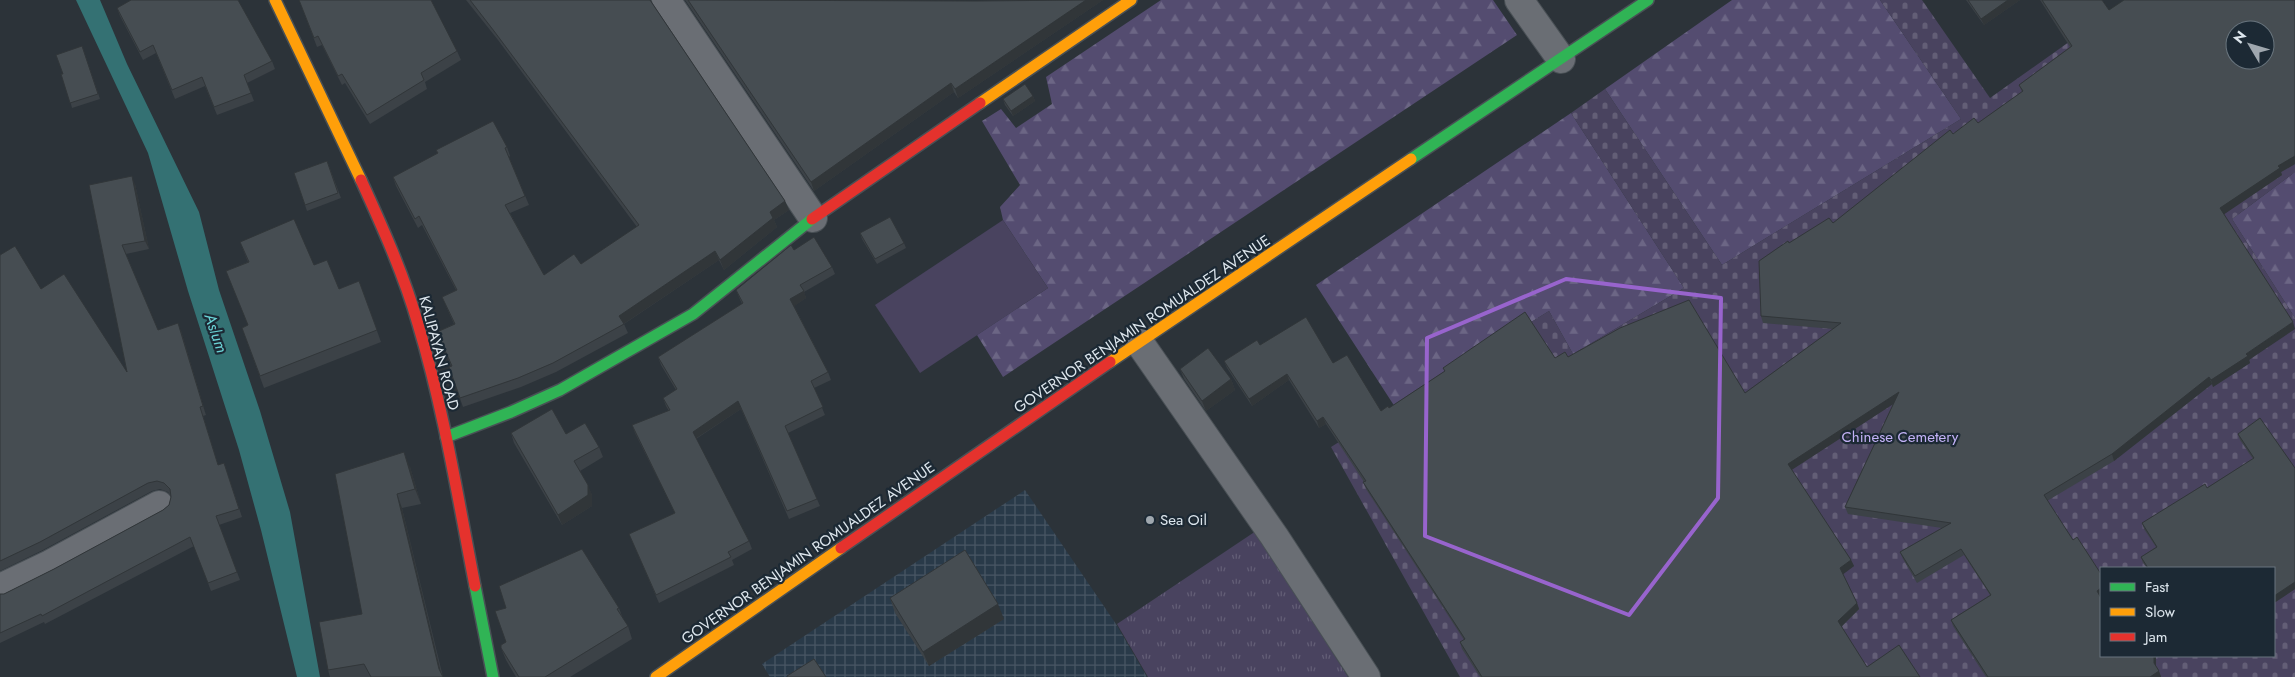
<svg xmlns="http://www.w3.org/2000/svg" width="2295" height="677" font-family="Jost,sans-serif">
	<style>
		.industrial { fill: url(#industrial-grid) }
		.grass { fill: url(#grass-tufts) }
		.forest { fill: url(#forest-firs) }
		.cemetery { fill: url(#cemetery-stones); fill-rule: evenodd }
		.park { fill: #49435f }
		.water { fill: #347173 }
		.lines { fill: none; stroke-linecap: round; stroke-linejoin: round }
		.street-casing { stroke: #495055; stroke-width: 30 }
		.fast-casing { stroke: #495055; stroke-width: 14 }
		.slow-casing { stroke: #495055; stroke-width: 14 }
		.jam-casing { stroke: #495055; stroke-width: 14 }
		.street { stroke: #6a6e74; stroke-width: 28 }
		.fast { stroke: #30b455; stroke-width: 11 }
		.slow { stroke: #ff9f0a; stroke-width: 11 }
		.jam { stroke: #e5322d; stroke-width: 11 }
		.wall { fill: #3c4247 }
		.shaded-wall { fill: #313639 }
		.building { fill: #464d52; stroke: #313639; fill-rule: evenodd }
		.marked { fill: none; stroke: #9864cd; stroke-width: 4; stroke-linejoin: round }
		.poi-dot { fill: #9fa7ae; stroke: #1c2934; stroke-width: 2 }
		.labels { text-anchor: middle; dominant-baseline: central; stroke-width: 4.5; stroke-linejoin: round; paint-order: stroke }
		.street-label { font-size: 15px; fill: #dde6ed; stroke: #1c2934 }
		.park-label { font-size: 15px; fill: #c3b2f7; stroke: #1c2934 }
		.poi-label { font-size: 15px; fill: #dde6ed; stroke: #1c2934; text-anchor: start }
		.water-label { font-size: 16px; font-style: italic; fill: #6bd3d6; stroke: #1c2934 }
	</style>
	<defs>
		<pattern id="industrial-grid" width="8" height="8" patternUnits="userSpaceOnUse" patternTransform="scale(1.25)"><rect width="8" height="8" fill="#293a49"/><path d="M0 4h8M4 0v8" fill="none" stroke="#485664"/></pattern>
		<pattern id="grass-tufts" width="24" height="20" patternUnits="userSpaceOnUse" patternTransform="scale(1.25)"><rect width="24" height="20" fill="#49435f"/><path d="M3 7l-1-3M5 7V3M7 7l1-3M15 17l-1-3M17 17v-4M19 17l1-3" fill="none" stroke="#635e76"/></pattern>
		<pattern id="forest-firs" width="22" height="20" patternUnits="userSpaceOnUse" patternTransform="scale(1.25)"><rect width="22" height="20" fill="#544c70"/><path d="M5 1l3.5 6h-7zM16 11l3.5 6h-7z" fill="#6c6685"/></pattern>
		<pattern id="cemetery-stones" width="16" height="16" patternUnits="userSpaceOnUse" patternTransform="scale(1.25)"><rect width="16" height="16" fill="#49435f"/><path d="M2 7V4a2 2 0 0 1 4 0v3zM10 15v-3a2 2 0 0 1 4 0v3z" fill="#635e76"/></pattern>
	</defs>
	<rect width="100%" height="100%" fill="#2c3339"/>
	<path class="industrial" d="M1025,490l91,134 31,53h-377l-8,-13z"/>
	<path class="grass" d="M1256,531l92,146h-200l-31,-53z"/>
	<path class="forest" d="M1161,0h332l24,35 -514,342 -26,-42 71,-47 -45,-68 -3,-13 20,-22 -38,-64 19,-12 15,19 36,-24 -6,-27z
		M1732,0h148l81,119 -239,146 -117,-176z
		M1571,113l113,175 -111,66 -24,-43 -154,96 -79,-122z
		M2295,172v146l-63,-99z"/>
	<path class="cemetery" d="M1880,0h42l68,98 138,-98h167v172l-63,47 63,99v359h-835l-129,-230 218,-136 24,43 111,-66 -113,-175 34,-24 117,176 239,-146zM2235,30h30v30h-30zM2101,568h173v88h-173z"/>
	<path class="park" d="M1003,220l45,68 -128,85 -45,-68z"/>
	<path class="water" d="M76,0h24l27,64 72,148 20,78 41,121 30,101 30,165h-23l-36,-147 -22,-80 -51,-159 -40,-138z"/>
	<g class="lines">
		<defs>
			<path id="street" d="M666,0l147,218
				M1519,0l42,59
				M1139,342l135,194 92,141
				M0,588l50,-24 109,-59"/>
			<path id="fast" d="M1411,159l237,-159
				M446,437l65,-25 49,-22 133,-76 119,-95
				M475,586l18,91"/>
			<path id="slow" d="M275,0l86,180
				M980,103l151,-103
				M1110,362l301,-203
				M656,677l185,-129"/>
			<path id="jam" d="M361,180c21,46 43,95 57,144 26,86 40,175 57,262
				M812,219l168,-116
				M841,548l269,-186"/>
		</defs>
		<use href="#street" class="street-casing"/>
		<use href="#fast" class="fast-casing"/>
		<use href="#slow" class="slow-casing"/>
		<use href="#jam" class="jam-casing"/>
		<use href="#street" class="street"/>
		<use href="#fast" class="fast"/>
		<use href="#slow" class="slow"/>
		<use href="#jam" class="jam"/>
	</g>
	<path class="wall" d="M299,0l158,51 4,9 -36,22 2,7 -57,35 -25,-41 -3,2 -20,-40 -5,2z
		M466,0h185v1l134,200 4,9 -15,10 3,7 -53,43 -5,-10 -95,64 4,9 -72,39 -35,15 -58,20 -14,-40 2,-1 -14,-34 17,-8 -12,-27 14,-7 -34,-65 -4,3 -22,-42 -3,-9 45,-23 -2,-4 71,-3 3,9 -1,1 20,48 -19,8 34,62 37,-11 56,-37 -139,-187z
		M685,0l290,1 128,-1 -145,98 -4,-6 -140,99z
		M1966,0h54l-36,25z
		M2040,0h62l7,10 186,-10v164l-14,8 1,3 -58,39 26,149 -37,24 -1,-3 -98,77 -67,40 54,96v59h55v10l3,5 2,6h-175l-33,-51 -2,-6 39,-25 -26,-40 -47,28 -14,-24 -3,-7 42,-24 -94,-14 -3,-7 48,-103 -102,66 60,90 3,6 -11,8 14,29 2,6 -18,18 26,40 53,10h-440l-18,-28 -2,-7 4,-2 -98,-151 -3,-7h1l-38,-58 -7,4 -30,-48 -37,26 -25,-38 -3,-7 36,-16 73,18 48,48 8,-3 56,-37 -2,-3 125,-11 177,36 88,-64 -70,-6 -2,-7 28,-73 44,-20 120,-89 25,-11 44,-31 -3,-7 51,-38z
		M117,8l155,53 3,8 -28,14 7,18 -37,14 -12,-29 -30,13 -19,-46 -13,7 -23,-44z
		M82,46l18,53 -28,9 -9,-34z
		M1033,96l2,5 -22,15 -8,-11 -2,-6z
		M327,161l14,37 -34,13 -13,-38z
		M135,184l14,65 -23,5 32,76 23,1 25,84 -3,1 15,49 6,-2 18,54 -23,8 21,55 -29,11 -17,-45 -149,78 -1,-2 -44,21v-49h4l50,-25 109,-59 6,-5 2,-8 -3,-5 -8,-3 -8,2 -109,59 -43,21v-316l41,34 86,83 -38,-187z
		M860,233l44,10 2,5 -29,16 -15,-25z
		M240,242l74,23 25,24 20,-8 22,61 -117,46 -22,-60 6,-3 -22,-54 22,-9z
		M794,250l38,17 3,7 -31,18 2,6 -12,8 34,66 3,8 -17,8 11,27 -37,18 32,73 -31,13 -48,-110 -45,30 53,102 3,8 -20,11 2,5 -75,38 -30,-69 46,-21 -40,-80 -3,-8 37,-14 -3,-5 -3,-8 13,-8 -15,-25 -3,-8 84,-53 -6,-14z
		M1180,369l51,10 4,11 -29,21 -22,-32z
		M511,433l55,1 33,13 4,10 -23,14 12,24v11l-30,19 -48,-82z
		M2238,434l57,34v121l-21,14v-35h-127l-4,-5 -2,-6 15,-10 -12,-18 -2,-6 65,-35 46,-29 -13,-19z
		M410,467l11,37 -19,4 41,169h-113l-2,-7 34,-56 -27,-140z
		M890,598l114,21 -75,47 -34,-53z
		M619,608l4,11 5,7 4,13 -62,38h-54l-10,-17 -5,-12z"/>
	<path class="shaded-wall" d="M1086,0h17l-145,98 -3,-9z
		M2008,0h12l-36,25 -3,-6z
		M951,83l3,9 -140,99 -3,-9z
		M1033,96l2,5 -22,15 -2,-5z
		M2295,156v8l-14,8 1,3 -59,40 -3,-7 58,-42z
		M132,176l3,8 14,65 -4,-8z
		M785,201l4,9 -15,10 3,7 -53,43 -4,-10 50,-48z
		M715,251l4,9 -97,65 -3,-9z
		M804,291l2,7 -13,9 -3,-8z
		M2293,322l2,7 -46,31 1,3 -37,24 -2,-7 35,-26z
		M178,323l3,8 25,84 -3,-9z
		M1287,374l2,6 -37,26 -3,-7z
		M2209,377l3,7 -98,77 -2,-7z
		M1231,379l4,11 -29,21 -4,-10z
		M1899,392l2,7 -111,72 -2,-7z
		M738,401l3,8 -46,30 -2,-7z
		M1323,417l3,7 -7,4 -2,-7z
		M404,452l6,15 11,37 -6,-15z
		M588,485l4,10v11l-30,19 -4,-10z
		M397,494l5,14 40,169 -3,-8z
		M1851,560l3,6 -12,9 -2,-7z
		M2295,582v7l-21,14v-7z
		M2101,588v9l-2,1 -2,-7z
		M1857,603l2,6 -19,19 -2,-7z
		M998,604l6,15 -75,47 -6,-14z
		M2154,656h2v13l-2,-6z
		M2159,671l2,6h-11z"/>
	<path class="building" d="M131,0h107l34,61 -28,14 7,18 -37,14 -12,-30 -30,13 -19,-45 -13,7 -23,-44z
		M299,0h132l26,51 -36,22 3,7 -57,35 -25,-41 -4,2 -20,-40 -4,2z
		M470,0h180l135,201 -15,11 3,6 -53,42 -5,-9 -96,65 5,8 -71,39 -35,15 -58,20 -11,-31 3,-1 -15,-34 18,-8 -13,-27 15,-7 -38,-74 -4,3 -22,-42 45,-24 -2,-3 57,-29 14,26 -2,1 20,48 -20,9 39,70 30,-21 7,10 58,-39 -145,-194z
		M688,0l287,1 111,-1 -131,89 -4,-6 -140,99z
		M1968,0h40l-27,19z
		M2042,0h60l7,10 15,-10h171v156l-17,10 2,2 -60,40 73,114 -47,32 2,2 -37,24 -2,-3 -97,77 -68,41 29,45 4,-3 24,37v14l-4,3 4,7v58h53v7l5,8 -9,6h-162l-37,-57 40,-25 -30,-46 -46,27 -15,-24 51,-29 -106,-16 54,-115 -111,72 63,96 -11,8 17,35 -19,18 29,46 32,-22 21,32h-438l-22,-35 5,-3 -102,-157 3,-1 -43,-64 -6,4 -30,-47 -38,25 -25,-38 33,-21 3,5 46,-28 27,46 14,-8 34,56 7,-5 1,2 56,-37 -2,-3 82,-56 30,46 10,-6 3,5 52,-29 69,-28 56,93 96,-70 -80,-7 -2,-55 29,-20 1,2 40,-25 4,5 117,-93 3,4 21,-16 4,5 45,-32 -4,-6 53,-39zM2235,30h30v30h-30z
		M82,46l16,48 -28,9 -9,-29h2l-7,-19z
		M1025,84l8,12 -22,15 -8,-12z
		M327,161l11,32 -33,12 -11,-32z
		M132,176l13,65 -23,4 36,85 20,-7 25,83 -3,1 18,58 6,-2 15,46 -23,7 21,56 -29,11 -18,-46 -148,79 -1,-2 -41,19v-39h4l50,-25 109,-59 6,-5 2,-8 -1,-8 -6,-6 -7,-2 -9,2 -108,59 -40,19v-306l15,-9 26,43 23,-15 63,98 -38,-187z
		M890,217l14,26 -29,16 -15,-26z
		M294,219l20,46 13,-5 12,29 20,-8 18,49 -117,46 -18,-48 6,-3 -22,-54 23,-9 -9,-20z
		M814,237l18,30 -32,18 4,6 -14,8 38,73 -17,9 12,26 -38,19 32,73 -30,12 -49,-110 -45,31 56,109 -21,11 3,5 -75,38 -27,-61 46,-21 -43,-88 38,-15 -7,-12 14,-9 -19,-32 85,-54 -7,-13 55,-45 3,5z
		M1208,348l23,31 -29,22 -22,-32z
		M552,409l14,25 19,-11 14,24 -25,14 14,24v10l-30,20 -47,-82z
		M2260,418l35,50v114l-21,14v-28h-126l-7,-11 16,-10 -15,-24 63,-39 2,4 47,-30 -16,-24z
		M404,452l11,37 -18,5 42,175 4,8h-72l-7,-13 -36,6 -9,-48 43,-8 -27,-140z
		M582,549l37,59 -2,1 11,17 -83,51h-26l-18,-29v-3l5,-3 -11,-31 11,-3 -7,-22z
		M965,550l33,54 -75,48 -33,-54z
		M814,659l12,18h-38l-1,-1z"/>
	<path class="marked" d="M1566,279l155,19 -3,200 -89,117 -204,-79 2,-198z"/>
	<circle class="poi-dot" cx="1150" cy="520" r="5"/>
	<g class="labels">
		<g class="street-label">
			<text transform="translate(1142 324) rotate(-34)">GOVERNOR BENJAMIN ROMUALDEZ AVENUE</text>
			<text transform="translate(439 353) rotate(75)">KALIPAYAN ROAD</text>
			<text transform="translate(808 553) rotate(-35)">GOVERNOR BENJAMIN ROMUALDEZ AVENUE</text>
		</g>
		<g class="park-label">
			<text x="1900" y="437">Chinese Cemetery</text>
		</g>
		<g class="poi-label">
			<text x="1160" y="520">Sea Oil</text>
		</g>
		<g class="water-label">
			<text transform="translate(216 333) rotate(71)">Aslum</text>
		</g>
	</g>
	<rect x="2100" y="567" width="175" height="90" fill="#1c2934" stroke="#69757e"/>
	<rect x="2110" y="583" width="25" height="8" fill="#30b455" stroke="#69757e"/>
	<text x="2145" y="592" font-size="15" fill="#dde6ed">Fast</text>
	<rect x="2110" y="608" width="25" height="8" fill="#ff9f0a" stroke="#69757e"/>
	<text x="2145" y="617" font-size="15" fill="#dde6ed">Slow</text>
	<rect x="2110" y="633" width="25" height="8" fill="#e5322d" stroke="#69757e"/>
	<text x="2145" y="642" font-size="15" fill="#dde6ed">Jam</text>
	<g transform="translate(2250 45) rotate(308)"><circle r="24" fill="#1c2934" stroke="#69757e"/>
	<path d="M0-4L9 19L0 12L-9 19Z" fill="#9fa7ae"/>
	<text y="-8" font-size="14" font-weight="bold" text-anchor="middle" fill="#dde6ed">N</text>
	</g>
</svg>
